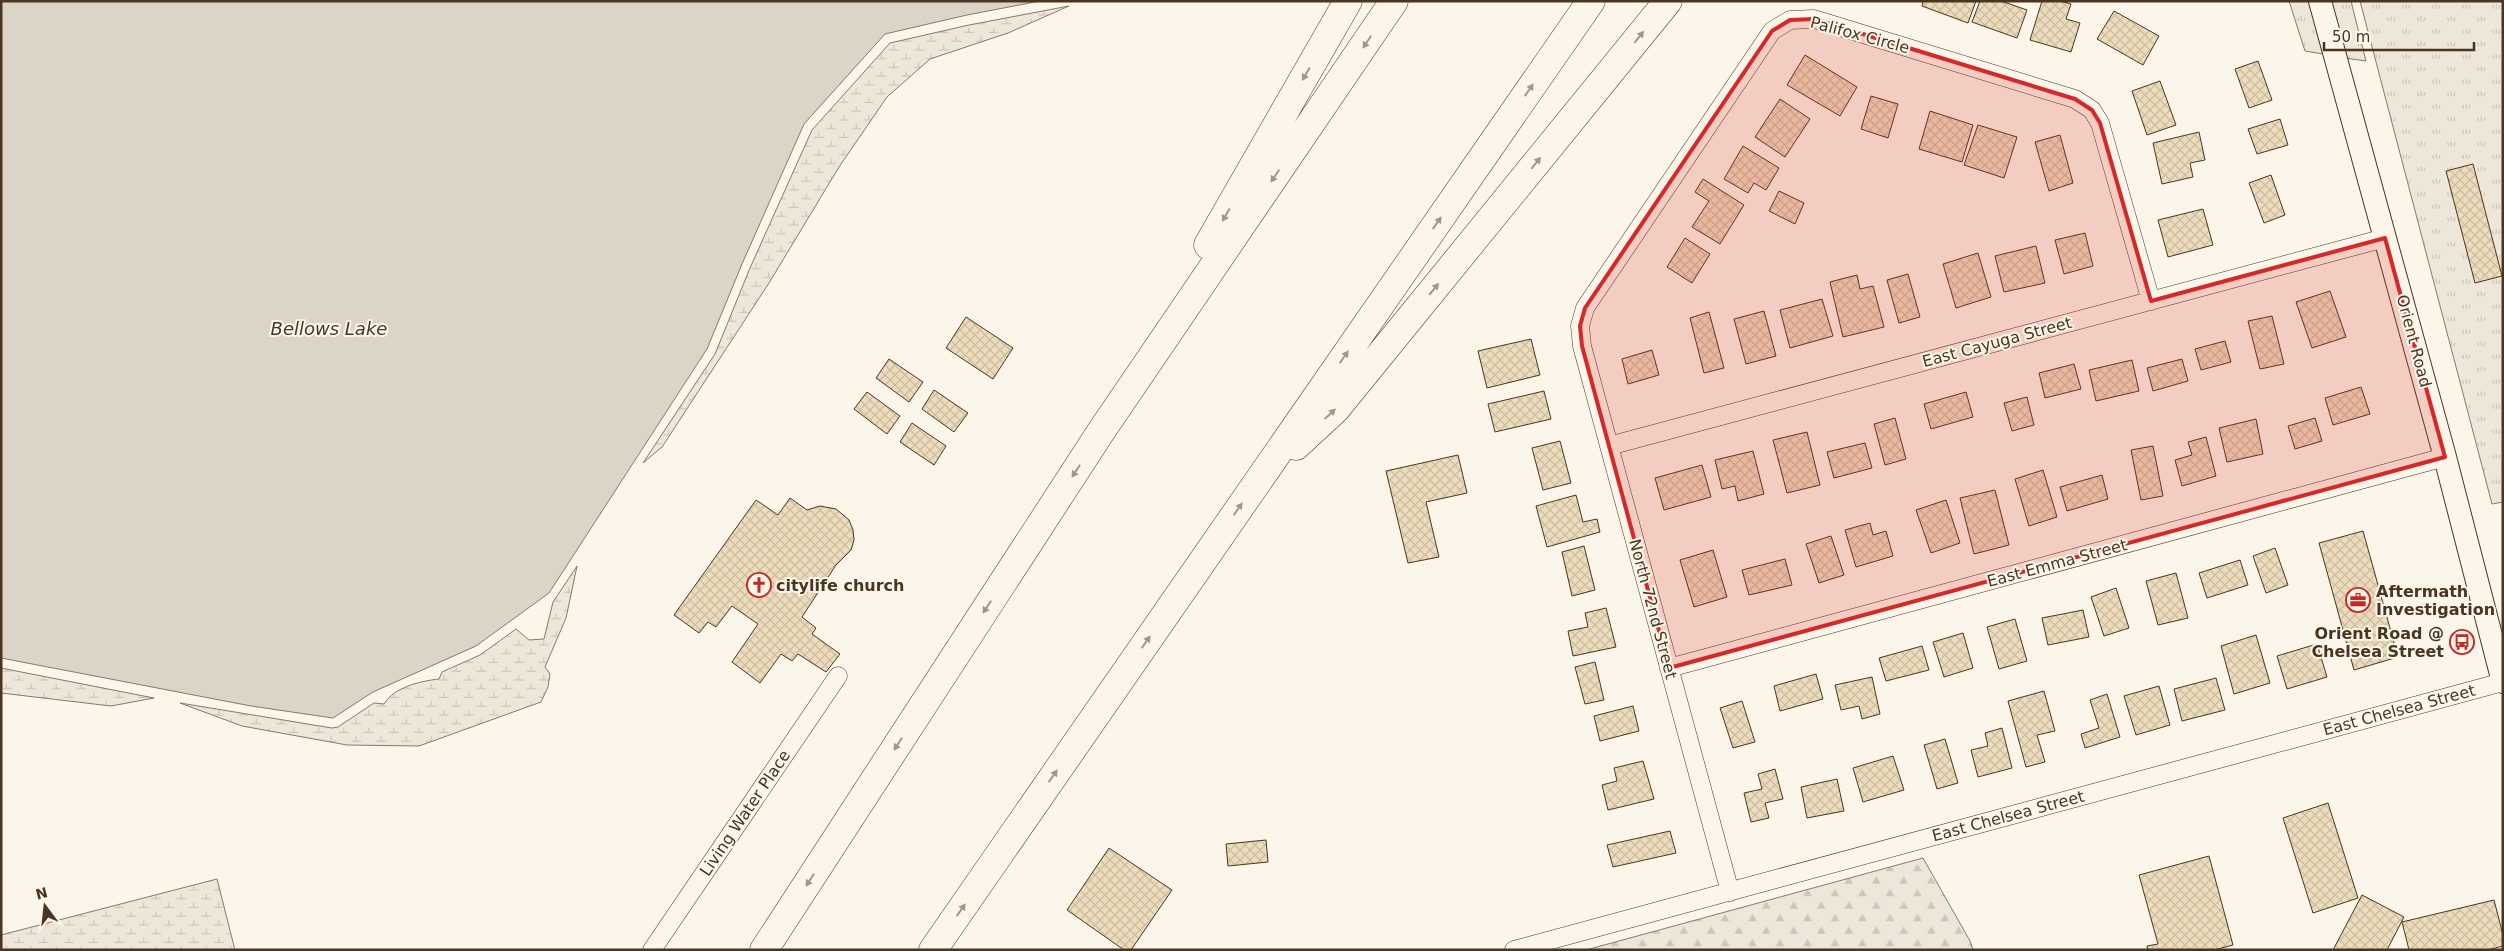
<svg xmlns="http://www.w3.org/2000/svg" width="2504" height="951" font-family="'DejaVu Sans',sans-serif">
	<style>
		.forest { fill: url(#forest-firs); stroke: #887966 }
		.wetland { fill: url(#wetland-marsh); stroke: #887966 }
		.park { fill: url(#park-tufts); stroke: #887966 }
		.water { fill: #dcd4c6; stroke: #887966 }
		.building { fill: url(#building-cross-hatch); stroke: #4a3520 }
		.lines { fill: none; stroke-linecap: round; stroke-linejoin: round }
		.minor-casing { stroke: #4a3520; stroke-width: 19 }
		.tertiary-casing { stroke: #4a3520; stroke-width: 24 }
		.motorway-casing { stroke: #4a3520; stroke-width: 29 }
		.minor { stroke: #fbf6e9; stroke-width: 18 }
		.tertiary { stroke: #fbf6e9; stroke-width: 22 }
		.motorway { stroke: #fbf6e9; stroke-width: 28 }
		.oneway { fill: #a29684 }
		.marked { fill: #d62828; fill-opacity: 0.2; stroke: #d62828; stroke-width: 4; stroke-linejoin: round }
		.labels { text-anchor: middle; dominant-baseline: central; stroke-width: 4; stroke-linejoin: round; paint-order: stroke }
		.street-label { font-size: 16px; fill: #4a3520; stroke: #fbf6e9 }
		.poi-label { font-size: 16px; font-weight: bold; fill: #4a3520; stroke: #fbf6e9; text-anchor: start }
		.water-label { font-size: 18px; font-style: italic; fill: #4a3520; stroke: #fbf6e9 }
	</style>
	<defs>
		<pattern id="forest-firs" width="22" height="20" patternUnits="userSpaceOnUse" patternTransform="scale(1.25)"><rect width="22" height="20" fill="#ede6d9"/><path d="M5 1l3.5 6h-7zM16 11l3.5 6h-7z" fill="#cdc6ba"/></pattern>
		<pattern id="wetland-marsh" width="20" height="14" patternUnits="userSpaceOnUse" patternTransform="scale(1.25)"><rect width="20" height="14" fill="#ede6d9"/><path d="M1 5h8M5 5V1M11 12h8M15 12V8" fill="none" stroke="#cdc6ba"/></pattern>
		<pattern id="park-tufts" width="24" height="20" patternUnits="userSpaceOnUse" patternTransform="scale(1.25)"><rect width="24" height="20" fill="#ede6d9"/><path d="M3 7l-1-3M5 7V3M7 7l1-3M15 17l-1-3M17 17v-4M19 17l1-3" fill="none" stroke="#cdc6ba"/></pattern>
		<pattern id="building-cross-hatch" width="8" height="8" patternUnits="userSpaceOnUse" patternTransform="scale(1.25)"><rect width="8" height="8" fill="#ecdcbc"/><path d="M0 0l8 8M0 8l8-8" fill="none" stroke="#ccbda1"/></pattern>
	</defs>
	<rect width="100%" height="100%" fill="#fbf6e9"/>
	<path class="forest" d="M1923,858l47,83 3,9h-387z"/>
	<path class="wetland" d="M1069,6l-61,27 -78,26 -43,38 -48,70 -70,116 -107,164 -19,16 72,-109 35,-86 62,-138 78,-87 79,-18z
		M577,566l-11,52 -21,49 5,7 -2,13 -7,15 -122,44 -72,-1 -105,-19 -62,-23 152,25 6,-1 36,-24 10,1c10,-17 37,-23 55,-25l3,-7 38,-17 36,-26 13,11 15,-1 9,-37z
		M1,668l5,1 148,29 -43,8 -110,-13z
		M217,879l18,71h-234v-15z"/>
	<path class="park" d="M2289,1h20l14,53 -18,-3z
		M2331,1h20l15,60 -21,-3z
		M2360,1h143v501l-11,2z"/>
	<path class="water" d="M1,1h1039l-73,14 -82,19 -81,90 -62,140 -35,85 -158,244 -73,53 -103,46 -40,26 -82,-12 -250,-48z"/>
	<path class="building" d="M1923,1h53l-8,22 -46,-17z
		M1980,1h21l26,9 -10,28 -45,-16z
		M2042,1h18l11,3 -5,15 14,4 -9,29 -41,-12z
		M2114,11l45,25 -16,29 -46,-26z
		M1805,55l52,32 -17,29 -53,-31z
		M2258,61l14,39 -23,8 -14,-39z
		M2160,81l16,44 -29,10 -15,-44z
		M1871,96l27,8 -10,34 -27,-9z
		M1780,99l30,20 -25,38 -30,-20z
		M1930,111l43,14 -11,37 -43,-13z
		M2280,119l8,26 -31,9 -9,-25z
		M1978,125l39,12 -13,41 -40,-13z
		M2199,132l6,28 -15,3 3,14 -31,7 -9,-41z
		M2060,135l13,48 -24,8 -14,-49z
		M1743,146l36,22 -13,22 -12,-7 -6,10 -24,-14z
		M2473,164l29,112 -27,7 -29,-112z
		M2271,175l14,40 -21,8 -15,-40z
		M1703,179l41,26 -24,39 -28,-17 17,-26 -14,-9z
		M1779,191l25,12 -9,21 -26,-13z
		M2203,209l10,36 -45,12 -10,-37z
		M2085,233l8,33 -29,8 -9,-34z
		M1685,238l25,16 -18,29 -25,-16z
		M2036,246l9,37 -41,9 -9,-36z
		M1978,253l13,44 -35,11 -13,-44z
		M1908,274l12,43 -21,6 -12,-43z
		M1857,275l3,14 13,-3 11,41 -41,10 -13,-55z
		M2330,291l16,46 -34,11 -16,-46z
		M1822,299l11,37 -43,12 -10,-38z
		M1764,311l12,45 -30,8 -12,-45z
		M1709,312l15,56 -20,5 -14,-55z
		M2272,316l12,48 -24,5 -12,-48z
		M966,317l47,31 -20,31 -47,-31z
		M1531,339l9,36 -53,13 -9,-37z
		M2225,341l6,21 -30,8 -6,-21z
		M1652,350l7,25 -31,9 -6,-25z
		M889,359l34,23 -14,20 -33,-24z
		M2182,359l6,22 -35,10 -6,-23z
		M2132,360l7,31 -43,10 -7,-31z
		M2074,364l7,25 -36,9 -6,-25z
		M2361,387l9,27 -37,11 -8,-27z
		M934,390l34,23 -14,19 -32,-23z
		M1544,391l7,28 -56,13 -7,-28z
		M867,392l33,24 -13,18 -33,-25z
		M1966,392l7,25 -42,12 -7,-25z
		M2027,397l7,28 -22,6 -8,-28z
		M1895,418l11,41 -21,6 -11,-41z
		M2315,418l7,23 -27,8 -7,-23z
		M2256,419l7,35 -36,8 -8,-34z
		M912,423l34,23 -12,19 -34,-23z
		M1807,432l13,53 -33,8 -14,-53z
		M2206,437l10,39 -34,10 -7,-26 17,-5 -4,-13z
		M1560,441l11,42 -28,7 -11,-42z
		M1865,443l7,25 -38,10 -7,-26z
		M2153,446l10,50 -22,4 -10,-50z
		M1753,451l11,43 -26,7 -3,-15 -13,3 -7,-29z
		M1458,455l9,38 -41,9 13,55 -31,6 -22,-92z
		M1702,465l9,32 -47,13 -9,-32z
		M2043,470l14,47 -28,9 -14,-47z
		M2102,475l6,24 -41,12 -7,-24z
		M1995,490l14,55 -35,9 -14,-56z
		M1576,495l7,27 14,-3 3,13 -53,15 -11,-41z
		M790,498l17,12 13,-4 16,3 13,11 4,10 1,10 -3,10 -15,15 -34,52 14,11 -4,6 28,20 -14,18 -28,-18 -6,7 -11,-7 -21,29 -28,-21 26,-38 -26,-18 -16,21 -8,-5 -9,11 -25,-18 82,-115 22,15z
		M1946,500l14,43 -29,10 -15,-43z
		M1870,523l3,12 13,-4 7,25 -37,11 -11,-37z
		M2363,531l35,126 -44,13 -35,-127z
		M1831,536l13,39 -25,8 -13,-39z
		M1584,546l11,44 -23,6 -10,-44z
		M2275,548l13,37 -22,8 -13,-37z
		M1713,550l14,47 -33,10 -14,-47z
		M1785,559l7,26 -43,10 -7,-25z
		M2240,560l8,25 -41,13 -8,-25z
		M2176,573l12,45 -30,7 -12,-44z
		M2116,588l13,40 -25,8 -13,-39z
		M1606,608l10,39 -43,9 -5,-25 20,-4 -3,-14z
		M2083,610l6,27 -41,8 -6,-27z
		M2015,619l12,42 -28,8 -12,-42z
		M1963,633l10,35 -29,9 -11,-35z
		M2256,635l14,48 -36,11 -13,-48z
		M2317,644l10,33 -40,12 -10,-33z
		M1922,646l7,24 -43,11 -7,-23z
		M1595,662l9,38 -19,4 -10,-37z
		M1816,674l7,25 -43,12 -6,-25z
		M1872,677l8,37 -18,5 -3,-13 -18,4 -6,-25z
		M2216,678l9,32 -43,11 -8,-32z
		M2159,686l11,39 -34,10 -12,-39z
		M2044,691l11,40 -18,4 8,27 -19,5 -18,-66z
		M2107,694l13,43 -35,11 -4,-14 18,-6 -9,-28z
		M1742,701l13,41 -22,6 -13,-40z
		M1633,706l6,25 -39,10 -6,-25z
		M2002,728l10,40 -34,9 -7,-27 17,-4 -3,-13z
		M1945,739l13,44 -21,6 -13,-44z
		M1893,756l11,34 -41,12 -10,-34z
		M1643,761l11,38 -46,11 -6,-25 15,-4 -3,-13z
		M1775,769l8,30 -18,4 4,15 -18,4 -7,-29 18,-4 -4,-15z
		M1837,779l7,32 -37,7 -6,-31z
		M2328,803l30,95 -45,15 -30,-95z
		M1670,831l6,22 -63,14 -6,-22z
		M1266,840l2,22 -40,4 -2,-22z
		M1109,848l63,42 -41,60h-7l-57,-40z
		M2209,856l24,89 -19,5h-66l-1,-4 11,-2 -19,-69z
		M2362,895l42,22 -17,33h-54z
		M2494,900l9,35v11l-15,4h-79l-7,-28z"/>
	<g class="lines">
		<defs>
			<path id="minor" d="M1609,446l776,-208
				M1669,668l776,-211
				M1730,892l-148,-546 -2,-20 5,-18 187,-277 18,-11 24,-1 261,80 17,11 8,13 51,178
				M652,950l186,-274
				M1514,950l989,-268"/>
			<path id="tertiary" d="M2320,1l125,456 58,225"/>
			<path id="motorway" d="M1208,245l140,-244
				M1296,446l40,-37 332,-408
				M764,950l338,-520 292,-429
				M933,950l658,-949"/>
		</defs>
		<use href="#minor" class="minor-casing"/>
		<use href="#tertiary" class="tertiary-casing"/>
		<use href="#motorway" class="motorway-casing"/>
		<use href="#minor" class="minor"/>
		<use href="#tertiary" class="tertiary"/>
		<use href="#motorway" class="motorway"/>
	</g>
	<defs><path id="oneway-solid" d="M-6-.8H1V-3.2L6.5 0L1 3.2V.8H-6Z" transform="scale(1.25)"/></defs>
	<g class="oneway">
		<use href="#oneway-solid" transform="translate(1639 37) rotate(-51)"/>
		<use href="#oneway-solid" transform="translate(1367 42) rotate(124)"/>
		<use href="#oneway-solid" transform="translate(1306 74) rotate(120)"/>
		<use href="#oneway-solid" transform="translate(1529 90) rotate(-55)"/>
		<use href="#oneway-solid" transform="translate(1536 163) rotate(-51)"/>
		<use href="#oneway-solid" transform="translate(1275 176) rotate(124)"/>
		<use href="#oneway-solid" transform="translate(1226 215) rotate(120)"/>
		<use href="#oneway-solid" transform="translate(1437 223) rotate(-55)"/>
		<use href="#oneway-solid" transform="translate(1434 289) rotate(-51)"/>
		<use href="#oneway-solid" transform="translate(1344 357) rotate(-55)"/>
		<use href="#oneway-solid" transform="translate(1330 414) rotate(-43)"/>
		<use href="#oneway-solid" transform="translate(1076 471) rotate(123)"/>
		<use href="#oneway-solid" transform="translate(1238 509) rotate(-55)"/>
		<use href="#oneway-solid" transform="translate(987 607) rotate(123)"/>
		<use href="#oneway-solid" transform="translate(1146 642) rotate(-55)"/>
		<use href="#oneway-solid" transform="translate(898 744) rotate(123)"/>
		<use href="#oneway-solid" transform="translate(1053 776) rotate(-55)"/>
		<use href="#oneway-solid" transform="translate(810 880) rotate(123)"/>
		<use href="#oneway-solid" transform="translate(961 910) rotate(-55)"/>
	</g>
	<path class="marked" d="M1814,19l261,80 17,11 8,13 51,178 234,-63 60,219 -776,211 -87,-322 -2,-20 5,-18 187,-277 18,-11z"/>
	<defs>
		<symbol id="church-ring" viewBox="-11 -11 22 22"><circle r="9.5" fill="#fbf6e9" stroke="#c62828" stroke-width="1.5"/><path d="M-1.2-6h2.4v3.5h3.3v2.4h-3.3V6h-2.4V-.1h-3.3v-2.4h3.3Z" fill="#c62828"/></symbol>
		<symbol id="office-ring" viewBox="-11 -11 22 22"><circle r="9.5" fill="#fbf6e9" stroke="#c62828" stroke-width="1.5"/><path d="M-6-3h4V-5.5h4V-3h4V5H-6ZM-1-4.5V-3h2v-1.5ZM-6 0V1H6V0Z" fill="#c62828"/></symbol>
		<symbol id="bus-ring" viewBox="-11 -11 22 22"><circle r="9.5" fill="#fbf6e9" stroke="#c62828" stroke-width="1.5"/><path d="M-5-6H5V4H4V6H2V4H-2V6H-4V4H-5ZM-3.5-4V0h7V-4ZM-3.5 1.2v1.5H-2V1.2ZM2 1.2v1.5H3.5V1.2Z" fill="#c62828"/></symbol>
	</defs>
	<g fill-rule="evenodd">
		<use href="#church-ring" x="745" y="571" width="28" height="28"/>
		<use href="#office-ring" x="2344" y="586" width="28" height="28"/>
		<use href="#bus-ring" x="2448" y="628" width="28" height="28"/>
	</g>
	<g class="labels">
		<g class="street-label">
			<text transform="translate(1860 35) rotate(15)">Palifox Circle</text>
			<text transform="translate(2414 341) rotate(75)">Orient Road</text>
			<text transform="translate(1997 342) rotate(-15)">East Cayuga Street</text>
			<text transform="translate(2057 563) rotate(-15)">East Emma Street</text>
			<text transform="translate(1653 609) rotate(75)">North 72nd Street</text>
			<text transform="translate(2399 710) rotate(-15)">East Chelsea Street</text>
			<text transform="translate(745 813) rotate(-56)">Living Water Place</text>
			<text transform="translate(2008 816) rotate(-15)">East Chelsea Street</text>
		</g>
		<g class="poi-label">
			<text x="776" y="585">citylife church</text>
			<text x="2376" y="591">Aftermath<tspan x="2376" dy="18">Investigation</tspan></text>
			<text x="2444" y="633" text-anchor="end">Orient Road @<tspan x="2444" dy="18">Chelsea Street</tspan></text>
		</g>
		<g class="water-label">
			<text x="329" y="328">Bellows Lake</text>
		</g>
	</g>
	<rect width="2504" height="951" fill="none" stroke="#4a3520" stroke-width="5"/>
	<g transform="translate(45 906) rotate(345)" stroke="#fbf6e9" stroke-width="4" paint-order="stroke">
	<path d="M0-4L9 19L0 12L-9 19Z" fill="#4a3520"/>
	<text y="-8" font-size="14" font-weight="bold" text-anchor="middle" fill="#4a3520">N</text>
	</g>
	<path d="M2324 42v8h150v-8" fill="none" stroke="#4a3520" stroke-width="2.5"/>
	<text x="2332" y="42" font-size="15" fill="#4a3520" stroke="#fbf6e9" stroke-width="4" paint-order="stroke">50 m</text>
</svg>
